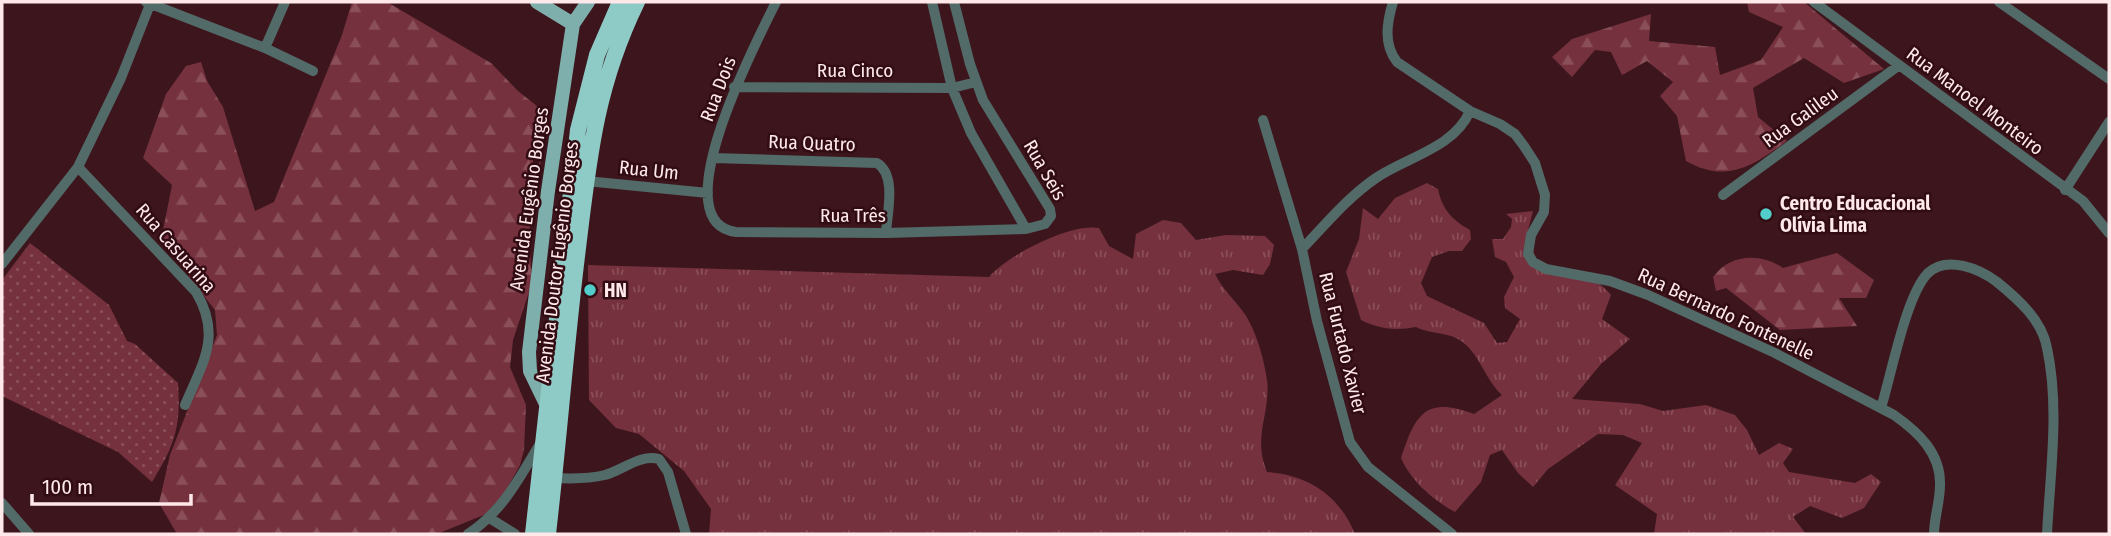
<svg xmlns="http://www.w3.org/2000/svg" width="2111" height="536" font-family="'Fira Sans Condensed',sans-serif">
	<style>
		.grass { fill: url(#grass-dots) }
		.forest { fill: url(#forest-firs) }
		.park { fill: url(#park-tufts) }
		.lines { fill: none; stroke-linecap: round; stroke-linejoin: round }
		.minor { stroke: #526a68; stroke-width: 10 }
		.major { stroke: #7eafac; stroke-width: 14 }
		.highway { stroke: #8ecbc7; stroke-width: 16 }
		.poi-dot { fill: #53cdc9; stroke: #320c13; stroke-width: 2.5 }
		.labels { text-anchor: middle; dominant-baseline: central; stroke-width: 5; stroke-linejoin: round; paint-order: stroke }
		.street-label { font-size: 19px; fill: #fee8ea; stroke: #320c13 }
		.poi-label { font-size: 19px; font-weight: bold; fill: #fee8ea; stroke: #320c13; text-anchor: start }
	</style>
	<defs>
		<pattern id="grass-dots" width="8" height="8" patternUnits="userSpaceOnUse" patternTransform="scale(1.75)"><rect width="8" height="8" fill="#75313d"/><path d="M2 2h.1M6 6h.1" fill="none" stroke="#8a4f59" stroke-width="1.8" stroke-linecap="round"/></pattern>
		<pattern id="forest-firs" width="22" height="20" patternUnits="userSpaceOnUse" patternTransform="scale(1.75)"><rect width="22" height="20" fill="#75313d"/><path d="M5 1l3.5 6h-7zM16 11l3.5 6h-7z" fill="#8a4f59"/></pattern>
		<pattern id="park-tufts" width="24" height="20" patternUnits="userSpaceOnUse" patternTransform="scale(1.75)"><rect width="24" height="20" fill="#75313d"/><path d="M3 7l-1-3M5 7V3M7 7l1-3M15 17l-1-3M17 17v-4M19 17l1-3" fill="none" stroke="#8a4f59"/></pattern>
	</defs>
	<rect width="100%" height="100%" fill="#3d161d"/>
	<path class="grass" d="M30,243l79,62 18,36 8,3 43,39c3,43 -3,62 -26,99l-34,-30 -116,-56v-116z"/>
	<path class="forest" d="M352,2h35l104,61 27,28 24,19 -11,63 10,-13 -12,74 3,49 -19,57 -3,27 16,38 -2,45 -4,15 -15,27 -19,22 -49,20h-260l-18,-31 11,-48 47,-120 -2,-25 -54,-69 11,-56 -29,-27 23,-64 20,-28 15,-4 6,19 16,26 32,104 19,-9 68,-167z
		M1747,2h57l80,67 -40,14 -40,-25 -51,30 5,29 29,24c-34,25 -60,43 -101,20l-9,-45 -17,-20 13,-14 -26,-21 -25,14 -11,-23 -16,-2 -23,27 -20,-20 20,-18 79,-25 -2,27 66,6 5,28 41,-15 22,-33 -34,-15z
		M1837,253l37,27 -8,18h-27l18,28 -77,4 -54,-42 -10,3 -3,-14c17,-24 49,-24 70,-9z"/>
	<path class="park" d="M1427,183l11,6c4,20 14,31 32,41l1,9 -9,12h-13l-17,6 -11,26 6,13 57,27 13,20 10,-1 13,-23 -15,-11 -1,-11 10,-20 -8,-15 -11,-5 -3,-18h11l8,-12 1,-8 -6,-5 27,-3 -6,23 11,30c28,6 54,8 73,31l-9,24 28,20 -29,25 -29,35 68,5 23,7 43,-6 29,10 12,15 12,25 20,-12 14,6 -10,14 6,9 66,11 16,-9 10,8 -17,26 -22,10 -32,-12 -17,11 13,17h-152l3,-20 -42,-29 27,-42 -19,-8 -25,-1 -50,35 -15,18 -15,-14 -16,-23 -12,5 -9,27 -26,30c-22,-12 -44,-31 -54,-54 14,-42 23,-63 73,-44l28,-19c-18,-16 -22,-43 -44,-56 -12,-7 -29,-5 -42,-12 -21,4 -36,2 -55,-7l-15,-48 13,-33 4,-31 15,11 17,-21z
		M1163,220l18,3 15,17 30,-5 39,1 9,9 -4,19 -7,11 -30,-5 -18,4c8,16 19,25 29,39 12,17 20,46 23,67 4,34 -15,55 0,92 41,3 72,23 88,62h-646l2,-25 -27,-38 -45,-37 -23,-6 -27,-28 -1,-135 401,12c19,-22 81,-54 110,-49l10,18 24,13 3,-25z"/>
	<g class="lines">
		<path class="minor" d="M146,2l119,46 48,23
			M776,2c-17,35 -116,221 -40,230l150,1 140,-4 19,-5 6,-8 -1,-7 -67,-109 -13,-36 -16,-62
			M932,2l20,86 19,45 55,96
			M1393,2c-6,20 -10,42 4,60l73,49 30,13 15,10 9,12 11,17 10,32 -1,17 -13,23 -3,19 5,8 13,7 64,12 38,14 127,58 119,62c24,17 47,38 46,70 0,17 -6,33 -6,49
			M1814,2l269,199 26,32
			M1999,2l110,77
			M265,48l20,-46
			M734,87l218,1 24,-6
			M1263,120l39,129 15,72 33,121 18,25 84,67
			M713,158l164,5c20,12 10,51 9,70
			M78,167l118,125c26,44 7,70 -11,113
			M586,181l122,12
			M2065,190l44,-68
			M1723,195l175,-129
			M1302,249c23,-24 46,-52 74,-71 31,-21 78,-30 94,-67
			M2,264l76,-97 43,-89 30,-76
			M1881,408c10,-32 25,-113 47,-135 19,-18 52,-4 69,9 21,17 45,38 50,66 13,60 3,126 0,186
			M554,478c18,1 34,1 51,-3 18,-5 35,-21 54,-16l9,13 18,62
			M2,503l27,31
			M491,519l24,15
			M468,534c35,-23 52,-57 73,-92"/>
		<path class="major" d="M537,2l36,22
			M545,402l-15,-31 -1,-19 19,-161 25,-167 15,-22"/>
		<path class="highway" d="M533,534l45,-404 19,-75 23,-53
			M548,534c11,-95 18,-190 30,-286 11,-91 18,-162 59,-246"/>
	</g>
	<g class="poi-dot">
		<circle cx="1766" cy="214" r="7"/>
		<circle cx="590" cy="290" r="7"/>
	</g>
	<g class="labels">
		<g class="street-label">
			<text x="855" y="70">Rua Cinco</text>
			<text transform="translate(718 89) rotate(-69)">Rua Dois</text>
			<text transform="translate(1975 101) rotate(37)">Rua Manoel Monteiro</text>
			<text transform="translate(1800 117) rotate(-36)">Rua Galileu</text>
			<text transform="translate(812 143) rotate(2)">Rua Quatro</text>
			<text transform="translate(649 170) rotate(6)">Rua Um</text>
			<text transform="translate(1045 170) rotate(60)">Rua Seis</text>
			<text transform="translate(529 199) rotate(-82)">Avenida Eugênio Borges</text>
			<text x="853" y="215">Rua Três</text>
			<text transform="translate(176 248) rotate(49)">Rua Casuarina</text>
			<text transform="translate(557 262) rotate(-83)">Avenida Doutor Eugênio Borges</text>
			<text transform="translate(1726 314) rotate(25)">Rua Bernardo Fontenelle</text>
			<text transform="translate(1343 343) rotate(76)">Rua Furtado Xavier</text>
		</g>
		<g class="poi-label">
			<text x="1780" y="203">Centro Educacional<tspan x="1780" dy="22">Olívia Lima</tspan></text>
			<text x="604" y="290">HN</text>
		</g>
	</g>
	<rect width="2111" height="536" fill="none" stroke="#fee8ea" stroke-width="7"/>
	<path d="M32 494v10h159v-10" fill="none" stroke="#fee8ea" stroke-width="3.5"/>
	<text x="42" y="494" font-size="21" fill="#fee8ea" stroke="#320c13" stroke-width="5" paint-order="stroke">100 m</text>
</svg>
